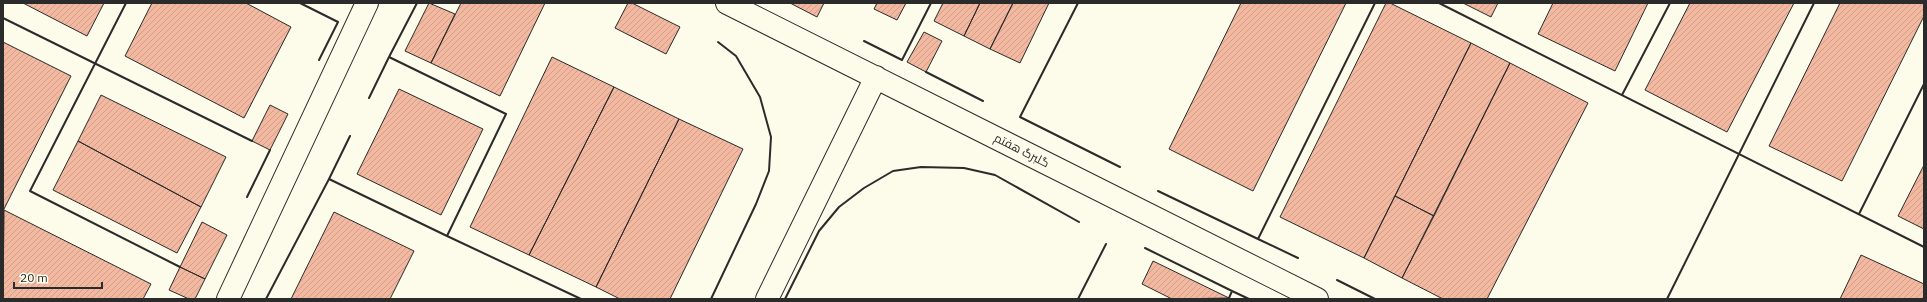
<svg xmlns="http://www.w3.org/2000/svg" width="1927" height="302" font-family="'IBM Plex Sans',Cairo,sans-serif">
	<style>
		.building { fill: url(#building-hatch); stroke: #2b2b2b }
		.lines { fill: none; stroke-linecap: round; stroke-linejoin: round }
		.minor-casing { stroke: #2b2b2b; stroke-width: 24 }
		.minor { stroke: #fdfbea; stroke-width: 22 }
		.wall { stroke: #2b2b2b; stroke-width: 2 }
		.labels { text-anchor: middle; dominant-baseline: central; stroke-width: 3; stroke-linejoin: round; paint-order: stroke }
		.street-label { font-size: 12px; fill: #2b2b2b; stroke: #fdfbea }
	</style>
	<defs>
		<pattern id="building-hatch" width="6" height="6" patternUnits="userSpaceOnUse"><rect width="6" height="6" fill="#f2b8a0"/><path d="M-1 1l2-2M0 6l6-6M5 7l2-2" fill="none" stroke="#d09e8a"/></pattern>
	</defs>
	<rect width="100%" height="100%" fill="#fdfbea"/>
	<path class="building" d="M23,3h81l-17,33z
		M152,3h94l45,24 -47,91 -119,-62z
		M429,3l26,11 -24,49 -26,-12z
		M461,3h84l-45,93 -69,-33z
		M628,3h4l48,24 -14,27 -51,-26z
		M790,3h34l-7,14z
		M877,3h29l-9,17 -23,-11z
		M943,3h37l-16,33 -30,-15z
		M980,3h33l-23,46 -26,-13z
		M1013,3h36l-29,60 -30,-14z
		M1241,3h105l-93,188 -84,-42z
		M1386,3h4l81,40 -107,215 -84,-41z
		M1463,3h35l-7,14z
		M1553,3h95l-33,68 -77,-37z
		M1690,3h104l-67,129 -82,-42z
		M1840,3h84v13l-82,165 -73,-35z
		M924,32l18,9 -16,31 -19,-10z
		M3,42l68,34 -68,135z
		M1471,43l39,20 -76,153 -39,-20z
		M552,57l62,30 -85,168 -59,-28z
		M1510,63l78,40 -101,196h-44l-41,-21z
		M614,87l65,32 -83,168 -67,-32z
		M399,89l84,40 -42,86 -84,-41z
		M101,95l125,62 -25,50 -123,-66z
		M270,105l18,9 -18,36 -18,-9z
		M679,119l64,30 -73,150h-50l-24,-12z
		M78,141l123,66 -24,46 -124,-63z
		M1924,165v64l-26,-13z
		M1395,196l39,20 -32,62 -38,-20z
		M4,210l147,74 -8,15h-140z
		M334,212l80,39 -24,48h-99z
		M202,222l25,13 -22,44 -25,-12z
		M1861,255l63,29v15h-84z
		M1153,261l76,37 -57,1 -30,-15z
		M180,267l25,12 -10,20h-6l-20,-9z"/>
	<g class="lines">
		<defs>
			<path id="minor" d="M727,3l590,296
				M228,299l139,-296
				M767,299l109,-222"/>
		</defs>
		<use href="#minor" class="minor-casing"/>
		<use href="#minor" class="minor"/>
		<path class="wall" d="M126,3l-96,188 150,76
			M300,3l38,19 -19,38
			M1078,3l-58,114 100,50
			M1439,3l485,244
			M3,18l249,123
			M864,41l38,19 29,-57
			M389,57l28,-54
			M926,72l57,29
			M1622,95l48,-92
			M350,136l-21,43 118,57 59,-122 -117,-57 -20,41
			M1158,191l100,48
			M247,197l23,-47
			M1859,214l65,-130
			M447,236l134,63
			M1145,248l87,43 -3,7
			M1298,258l-40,-19 117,-236
			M1337,280l38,19
			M1232,291l17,8
			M266,299l63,-120
			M711,299l45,-95 13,-33 2,-34 -11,-40 -24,-41 -18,-14
			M785,299l34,-68 20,-24 25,-19 29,-17 28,-4 43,1 31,7 84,47
			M1078,299l28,-55
			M1667,299l147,-296"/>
	</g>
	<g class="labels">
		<g class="street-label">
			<text transform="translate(1022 150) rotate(27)">گلبرگ هفتم</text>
		</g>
	</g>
	<rect width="1927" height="302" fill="none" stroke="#2b2b2b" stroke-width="8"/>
	<path d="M14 282v6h88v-6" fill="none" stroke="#2b2b2b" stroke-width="2"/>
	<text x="20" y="282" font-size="12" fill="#2b2b2b" stroke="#fdfbea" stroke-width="3" paint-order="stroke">20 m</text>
</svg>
